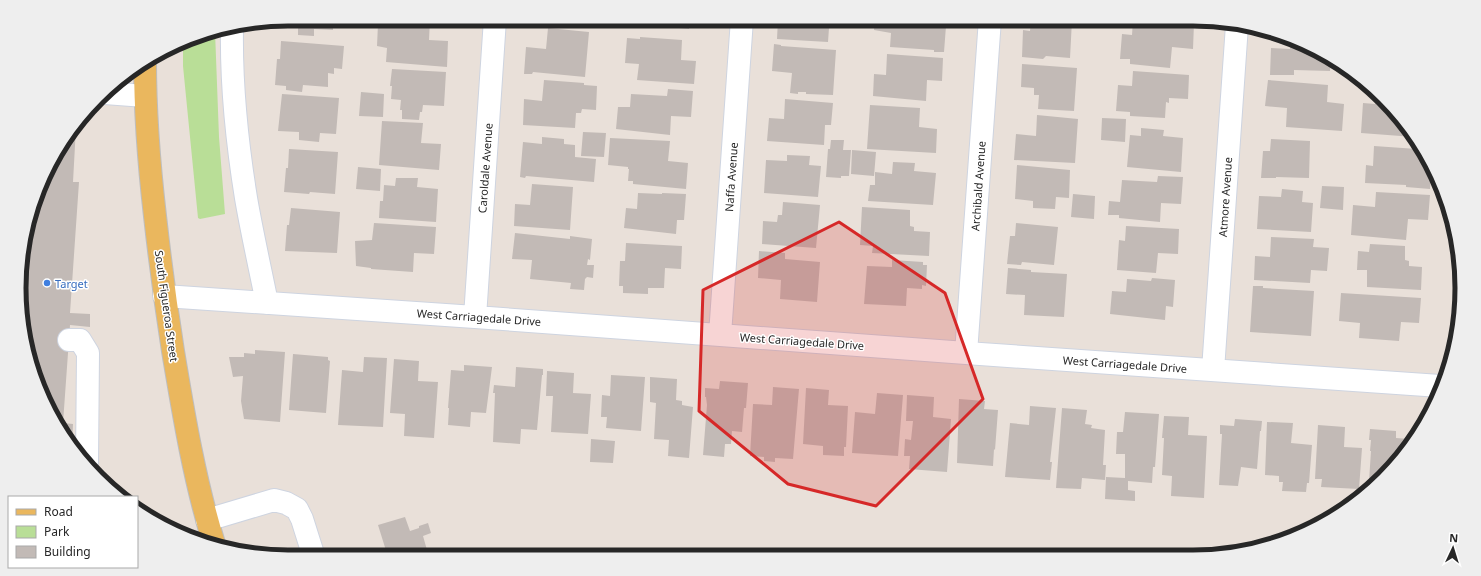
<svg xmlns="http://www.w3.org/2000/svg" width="1481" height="576" font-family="'Noto Sans',sans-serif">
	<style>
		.green { fill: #b9de97 }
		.building { fill: #c2bab6 }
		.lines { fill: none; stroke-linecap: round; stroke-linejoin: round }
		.minor-casing { stroke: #ced4e0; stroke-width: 24 }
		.major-casing { stroke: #bebebe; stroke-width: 24 }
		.minor { stroke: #fff; stroke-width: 22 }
		.major { stroke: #eab75e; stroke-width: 22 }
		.marked { fill: #d62828; fill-opacity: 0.2; stroke: #d62828; stroke-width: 3; stroke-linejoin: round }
		.shop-dot { fill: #3f7fe0; stroke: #fff; stroke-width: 1.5 }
		.labels { text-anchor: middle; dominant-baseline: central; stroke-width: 3; stroke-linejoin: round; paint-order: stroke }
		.street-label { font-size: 11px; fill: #272727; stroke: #fff }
		.shop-label { font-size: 11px; fill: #366cbe; stroke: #fff; text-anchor: start }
		.rim { fill: none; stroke: #272727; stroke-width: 5 }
	</style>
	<rect width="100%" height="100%" fill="#e9e0d9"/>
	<path class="green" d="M215,31l4,106 6,77 -25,5 -2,-1 -15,-152v-24l18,-9z"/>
	<path class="building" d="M288,19h61v4l-16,-1v8l-19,-1v7l-16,-1v-7l-23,-1v-6z
		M389,19h41l-1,21 19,1 -1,26 -61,-5 1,-14 -10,-2 1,-22 2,-2 9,1z
		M549,19h51v7l-51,-3z
		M629,19h61l-1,10 -60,-6z
		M778,19h75l-1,8 -17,-1v2h-6l-1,14 -51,-3z
		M875,19h51v5l20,2 -2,26h-10v-2l-44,-3 1,-14 -17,-3z
		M1031,19l41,1 -2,38 -24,-2 -3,3 -21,-2 1,-27 7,1z
		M1133,20l61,3 -1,26 -21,-2 -2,21 -40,-4v-5h-10l2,-25 10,1z
		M548,28l41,4 -4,45 -52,-5 -1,2h-8l2,-27 20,2z
		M640,37l42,3 -1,20 15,1 -2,23 -57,-4 2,-16 -14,-1 2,-25 13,1z
		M1291,39l21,8 19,11 -1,13 -36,-1v5h-24l1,-27 19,1z
		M281,41l63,5 -2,23 -8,-1v6l-6,-1v14l-25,-2 -1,7 -16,-2v-4l-11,-1 2,-26h3z
		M774,44l7,1v1l55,4 -3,45 -27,-1v-2h-8v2l-8,-1 2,-20 -20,-2z
		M887,54l56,4 -1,23 -15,-1 -1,21 -53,-5 1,-22 12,1z
		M1022,64l55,4 -3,43 -36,-2 1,-14h-5v-7l-13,-1z
		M392,69l54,3 -2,34 -21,-1 -1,7h-2l-1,8 -17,-1v-9h-2l1,-10 -10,-1 1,-13h-2z
		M1133,71l56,4 -1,24 -19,-1v5l-3,-1 -1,16 -35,-2v-4l-14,-1 2,-26 14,1z
		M544,80l40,3v2l13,1 -1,24 -14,-1 -1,4h-5l-1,15 -52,-3 1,-26 18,2z
		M1268,80l60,5 -1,17 17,2 -2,27 -56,-4 1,-19 -22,-2z
		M668,89l25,2 -2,26 -20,-1 -1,19 -54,-6 2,-22h12l1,-13 36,2z
		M361,92l23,2 -1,23 -24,-1z
		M1376,92l19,19 19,26 -53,-4 2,-30 12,1z
		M282,94l57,4 -3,36 -16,-1 -1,9 -20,-2v-8l-21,-1z
		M785,99l48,4 -2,22h-6l-1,20 -57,-4 2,-23 15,1z
		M870,105l50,3 -1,19 18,2 -1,24 -69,-4z
		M1037,115l41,4 -3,44 -61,-3 2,-26 20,2z
		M1102,118l24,1 -1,23 -24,-2z
		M382,121l41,2 -2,20 20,1 -2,26 -60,-5z
		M76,127l-3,55h6l-9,131 20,1v13l-20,-2 -7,98 10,1 -1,21 -8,-8 -25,-46 -15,-50 -3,-88 12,-52 22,-47z
		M1141,128l23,2 -1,6 20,2 -2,34 -54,-5 3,-32 11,1z
		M583,132l23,1 -2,24 -23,-1z
		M542,137l22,2v5l11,1v12l21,2 -2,23 -68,-6 -1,2 -5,-1 3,-35 19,2z
		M610,138l60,3 -2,20 20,2 -2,26 -53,-5v-3h-5l1,-12h-1v-2l-20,-2z
		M1271,139l39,2 -1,37 -33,-1v1h-15l2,-27h7z
		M831,140h13l-1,10h8l-2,26h-8v2l-15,-1 2,-28h2z
		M1374,146l43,3v-2h5l3,6v9h5l2,4 -2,23 -24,-2v-2l-41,-2 1,-18 7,1z
		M289,149l49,3 -3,42 -25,-2 -1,2 -25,-2 2,-24h2z
		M852,150l24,2 -2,24 -23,-2z
		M787,155l23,1 -1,9 12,1 -3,31 -54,-4 2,-33 21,1z
		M893,162l22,1 -1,8 22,2 -3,32 -65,-4 2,-16h5v-13l17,2z
		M1017,165l53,5 -1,28 -13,-1 -1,12 -22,-1v-7l-18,-2z
		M358,167l23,2 -1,22 -24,-2z
		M1158,176l25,1 -2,27 -20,-1 -1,19 -41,-4v-3h-11l1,-14 11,1 2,-22 35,2z
		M396,178h22l-1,9 21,2 -2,33 -57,-4 1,-17h3l1,-16 11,1z
		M532,184l41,3 -3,43 -56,-4 1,-22 15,1z
		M1322,186l22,1 -1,23 -23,-2z
		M1282,189l21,2 -1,11 11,1 -2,29 -54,-3 2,-33 22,1z
		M1376,192l54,3 -2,25 -20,-1 -2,21 -55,-5 2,-30 22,2z
		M638,193l24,1v-1l24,1 -2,26h-7l-1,14 -52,-6 2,-20 11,1z
		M1073,194l22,2 -1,23 -23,-2z
		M783,202l37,3 -4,43 -54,-4 1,-23 14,1 1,-7h4z
		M862,207l48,3v16l4,1v4l16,1 -1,24 -57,-3 1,-7 -13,-1z
		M291,208l49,4 -3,41 -52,-2 2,-26h2z
		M374,223l62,4 -2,27 -20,-1 -1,19 -42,-3v-1l-15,-2 -1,-25 17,-1z
		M1016,223l42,4 -4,38 -32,-3 -1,3 -14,-1 3,-28h5z
		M1126,226l53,3 -1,25 -20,-1 -2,20 -39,-3 2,-30 6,1z
		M515,233l55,6v-3l22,3 -2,21 -2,-1 -1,6h7l-1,13 -6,-1 -2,2 -1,11 -14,-1 1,-6 -41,-4 2,-19 -20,-1z
		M1271,237l43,2 -1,8 16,1 -2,23 -16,-1 -1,13 -56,-3 1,-24 15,1z
		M626,243l56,3 -1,23 -16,-1 -1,20h-16v6l-25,-1v-7h-4l1,-25h5z
		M1370,244l35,2v14l4,1v5l13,1 -1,23 -54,-3v-17h-10l1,-19 11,1z
		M759,251l26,2v6l35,3 -3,40 -37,-3 1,-19 -23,-2z
		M892,260l31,2v3h4l-1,21 -4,-1v4l-15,-1 -1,18 -42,-2 3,-38 25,1z
		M1008,268l23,2v2l36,2 -3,43 -40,-2 1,-20 -19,-1z
		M1152,278l23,2 -2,27 -7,-1 -1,14 -55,-6 2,-23 14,1 1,-13 24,2z
		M1253,286h10v2l51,3 -3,45 -61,-4z
		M1341,293l80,5 -2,25 -18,-1 -2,19 -40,-3 1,-15 -21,-2z
		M255,350l30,2 -5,70 -36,-3 -3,-18 2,-25 -10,1 -4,-20h15v-4l11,1z
		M293,354l35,3v3l2,1 -4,52 -37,-3z
		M364,357l23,1 -4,69 -45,-2 4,-55 21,2z
		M394,359l25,2 -1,20 20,1 -4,56 -30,-2 1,-22 -15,-1z
		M464,365l28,2 -6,46 -15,-1 -1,15 -22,-2 1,-17h-1l3,-38 13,1z
		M516,367l27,2v6h-1l-5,55 -16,-1 -1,15 -27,-2 2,-49h-2l1,-8 21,2z
		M547,371l27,2 -1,20 18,1 -3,40 -37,-2 2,-36h-7z
		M611,375l34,2 -4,54 -35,-3 1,-11h-6l1,-22 8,1z
		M650,377l27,2 -1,21 6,1v4l11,2 -4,51 -21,-2 1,-16 -15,-1 2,-36 -6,-1z
		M720,381l28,2 -2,25h-2l-2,24 -10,-1 -1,13h-6l-1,13 -21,-2 4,-50 -1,-8h-1v-9l14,1z
		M773,387l26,2 -6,70 -18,-1v4l-11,-1v-4l-14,-1 3,-52 19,1z
		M806,388l23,2 -1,15 20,1 -2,41h-2v9l-21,-1v-9l-20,-2z
		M877,393l26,2 -5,61 -46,-3 3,-41 20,2z
		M907,395l27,2 -1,20 18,2 -4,53 -38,-3 1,-13h-6l1,-17 6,1 2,-19h-7z
		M959,399l26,2 -1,8 14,1 -3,40 -1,-1 -1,17 -36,-3z
		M1030,406l26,2 -6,54h2l-2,18 -45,-3 5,-54 19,2z
		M1062,408l25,2 -2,14 7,1 -1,3 14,2 -2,35h3l-1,15 -23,-2 -1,11 -25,-1z
		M1125,412l34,2 -4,53h-2l-1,16 -24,-2v9l7,1v10l-30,-2 1,-22 19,1v-24h-9l1,-22h6z
		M1164,416l25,1 -1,18 19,1 -3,62 -33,-2 1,-20 -10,-1 2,-37h-2z
		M1235,419l27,2 -1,10h-1l-3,38 -16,-2 -3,19 -19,-1 3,-51h-2v-9l14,1z
		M1267,422l26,1 -2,20 21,2 -3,38h-2l-1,9 -24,-1 1,-9h-4v-6l-14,-1z
		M1318,425l27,2 -1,20 18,1 -3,41 -38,-2 1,-8h-7z
		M1370,429l26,2v7l13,1 -1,8 -31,35 -8,-1 2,-30h-1l1,-11h-2z
		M591,439l24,2 -2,22 -23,-1z
		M405,517l5,14 9,-3v-2l9,-3 3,10 -8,3 6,21h-41l-10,-32z"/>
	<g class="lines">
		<defs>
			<path id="minor" d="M232,28c-1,57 5,114 14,170 6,35 14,70 21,105
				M105,93l40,3
				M164,296l311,21 491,36 474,33
				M475,317l20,-298
				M720,335l22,-316
				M69,340h11l8,13 -1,109
				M966,353l24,-334
				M1213,370l24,-345
				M207,520l67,-20 12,3 11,6 5,10 12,38"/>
			<path id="major" d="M145,61c0,52 4,103 10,155 5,45 11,90 18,135 11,66 22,132 42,196"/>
		</defs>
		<use href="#minor" class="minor-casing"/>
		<use href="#major" class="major-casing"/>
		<use href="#minor" class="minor"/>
		<use href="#major" class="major"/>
	</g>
	<path class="marked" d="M839,222l106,71 38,106 -107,107 -88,-22 -89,-73 4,-121z"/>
	<circle class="shop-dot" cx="47" cy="283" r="4"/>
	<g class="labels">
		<g class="street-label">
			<text transform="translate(485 168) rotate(-86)">Caroldale Avenue</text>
			<text transform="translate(731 177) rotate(-86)">Naffa Avenue</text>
			<text transform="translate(978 186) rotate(-86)">Archibald Avenue</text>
			<text transform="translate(1225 197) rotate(-86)">Atmore Avenue</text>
			<text transform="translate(167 306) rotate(82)">South Figueroa Street</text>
			<text transform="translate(479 317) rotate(4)">West Carriagedale Drive</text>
			<text transform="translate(802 341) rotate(4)">West Carriagedale Drive</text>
			<text transform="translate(1125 364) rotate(4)">West Carriagedale Drive</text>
		</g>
		<g class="shop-label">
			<text x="55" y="283">Target</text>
		</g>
	</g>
	<path d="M0 0H1481V576H0ZM288 26H1193A262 262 0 0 1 1455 288V288A262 262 0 0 1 1193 550H288A262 262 0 0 1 26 288V288A262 262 0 0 1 288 26Z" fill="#eee" fill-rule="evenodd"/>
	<path class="rim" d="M288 26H1193A262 262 0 0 1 1455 288V288A262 262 0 0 1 1193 550H288A262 262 0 0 1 26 288V288A262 262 0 0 1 288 26Z"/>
	<rect x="8" y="496" width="130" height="72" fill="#ffffff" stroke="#a9a9a9"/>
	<rect x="16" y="509" width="20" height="6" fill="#eab75e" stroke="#a9a9a9"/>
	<text x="44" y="516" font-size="12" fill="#272727">Road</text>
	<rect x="16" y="526" width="20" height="12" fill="#b9de97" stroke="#a9a9a9"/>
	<text x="44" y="536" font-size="12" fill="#272727">Park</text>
	<rect x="16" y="546" width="20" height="12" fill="#c2bab6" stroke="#a9a9a9"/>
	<text x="44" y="556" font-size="12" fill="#272727">Building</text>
	<g transform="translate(1453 548) rotate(4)" stroke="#ffffff" stroke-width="3" paint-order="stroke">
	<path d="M0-3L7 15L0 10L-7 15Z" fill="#272727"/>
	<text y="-6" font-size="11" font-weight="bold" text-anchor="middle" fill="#272727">N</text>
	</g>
</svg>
